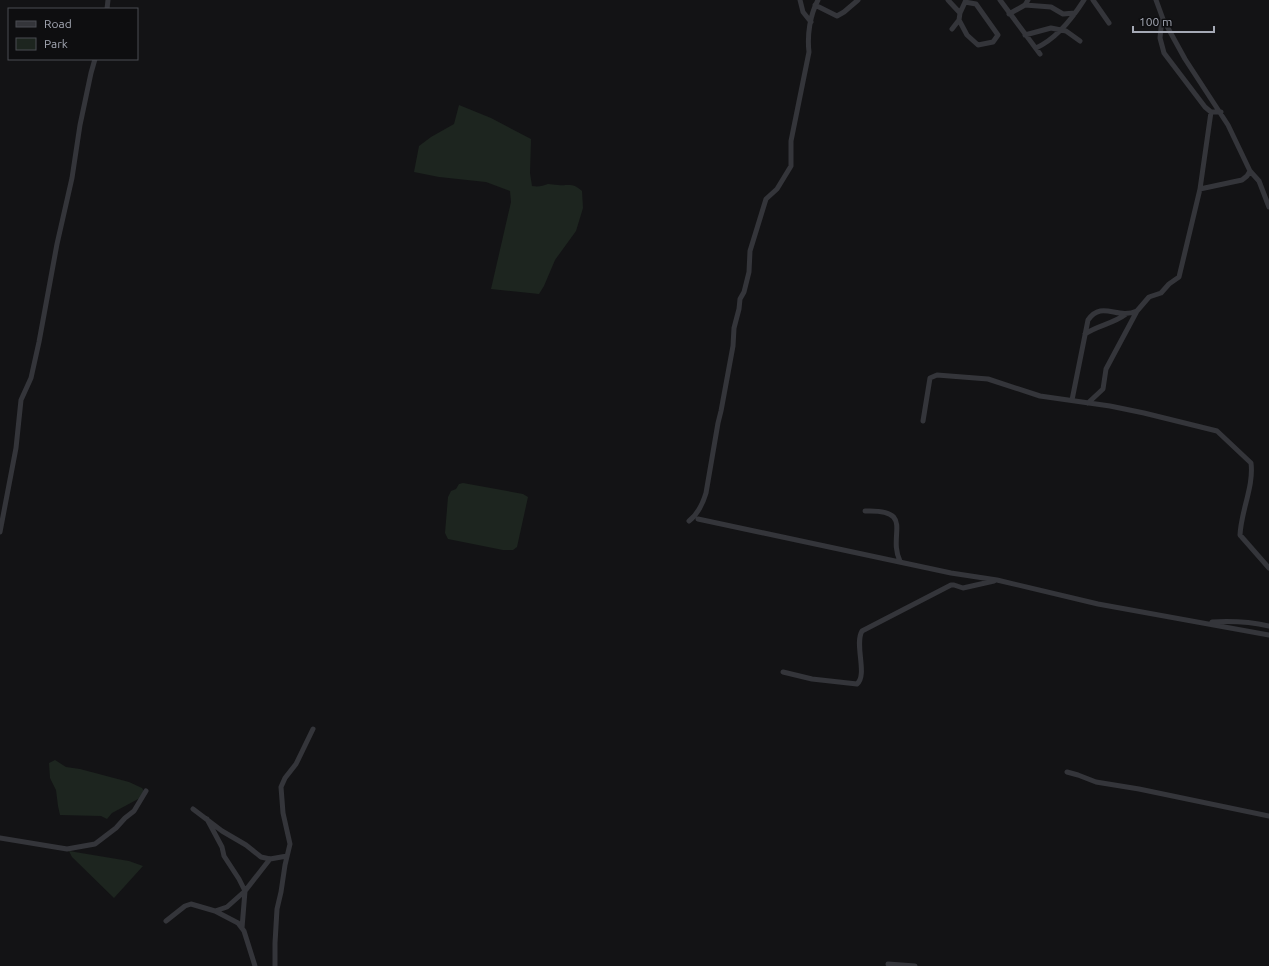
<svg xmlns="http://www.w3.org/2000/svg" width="1269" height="966" font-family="Ubuntu,sans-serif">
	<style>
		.green { fill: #1d251f }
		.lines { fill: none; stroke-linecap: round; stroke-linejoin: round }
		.street { stroke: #34353a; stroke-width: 5 }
	</style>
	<rect width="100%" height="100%" fill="#131315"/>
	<path class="green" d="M459,105l32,13 40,21 -1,34 2,13c7,1 10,0 16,-2 3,0 6,1 10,1 11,1 14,-3 24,6l1,17 -7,23 -21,29 -11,26 -5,8 -48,-5 20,-87 -1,-11 -24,-9 -47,-5 -25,-5 5,-26 12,-9 23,-13z
		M463,483l60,11 5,3 -11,50 -4,3h-10l-55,-11 -3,-6 3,-36 3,-6 5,-2 3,-5z
		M55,760l11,7 14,2 49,13 13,6 2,3 -4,7 -28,15 -5,6 -6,-3 -41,-1 -2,-9 -2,-16 -6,-12 -1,-15z
		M69,851l60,10 14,5 -29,32 -42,-41z"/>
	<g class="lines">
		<path class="street" d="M800,0l3,12 8,10
			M948,0l12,13
			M1000,0l40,54
			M1093,0l16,23
			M1156,0l7,19 22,40 43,66 22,46 9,10 10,26
			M815,5l22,11 7,-4 14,-12
			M1025,5l26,2 12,7 12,-1
			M107,9l1,-9
			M1009,14l16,-9 3,-5
			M1163,19l-2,9 -1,10 4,15 41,54 6,5h10
			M959,20l8,15 11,10 15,-3 5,-7 -22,-31 -11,-2
			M952,29l7,-9 1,-7 6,-13
			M1025,35l26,-7 15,3 14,10
			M1036,48c20,-9 36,-29 48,-48
			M1200,189l42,-9 5,-4 3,-5
			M1085,334c13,-9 28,-10 41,-20
			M1072,400l16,-80c14,-20 29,0 49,-9
			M1088,403l15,-14 3,-20 31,-58 12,-14 12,-4 8,-9 10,-7 21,-88 11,-77
			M923,421l7,-43 7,-3 51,4 52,17 70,10 34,7 73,18 34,32c3,23 -10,48 -11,72l29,33
			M865,511c51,-2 22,24 35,50
			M698,519l253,54 46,7 101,24 171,31
			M689,521c9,-7 14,-18 17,-28l12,-70 3,-12 12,-65 1,-18 5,-19 1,-10 4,-7 5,-20 1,-21 16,-52 11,-10 14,-23v-25l18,-89c-2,-17 1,-37 9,-52
			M0,532l16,-84 5,-48 10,-22 8,-36 18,-98 15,-66 8,-53 11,-52 4,-14
			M1212,622c19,-1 39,0 57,4
			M783,672l29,7 45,5c11,-9 -3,-40 5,-53l89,-46h3l9,3 31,-7
			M1067,772l11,3 18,7 43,7 130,27
			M193,809l29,22 24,14 15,12 9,2 17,-3
			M207,819l15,28 2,9 15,23 6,12 -3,37
			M0,838l67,11 28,-5 21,-16 9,-10 9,-7 12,-20
			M215,911l23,12 6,8 11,35
			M166,921l19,-15 6,-2 24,7 12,-4 18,-16 25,-32
			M888,964l27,2
			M275,966v-23l2,-34 4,-17 4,-27 5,-21 -7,-31 -2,-26 4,-9 11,-14 17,-35"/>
	</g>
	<rect x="8" y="8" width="130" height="52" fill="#0e0e10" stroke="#4a4c52"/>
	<rect x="16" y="21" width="20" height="6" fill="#34353a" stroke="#4a4c52"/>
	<text x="44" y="28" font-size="12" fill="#a5a9b5">Road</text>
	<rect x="16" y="38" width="20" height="12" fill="#1d251f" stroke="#4a4c52"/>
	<text x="44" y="48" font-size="12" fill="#a5a9b5">Park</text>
	<path d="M1133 26v6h81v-6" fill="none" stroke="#a5a9b5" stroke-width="2"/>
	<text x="1139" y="26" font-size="12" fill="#a5a9b5" stroke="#0e0e10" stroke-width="3" paint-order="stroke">100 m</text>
</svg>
